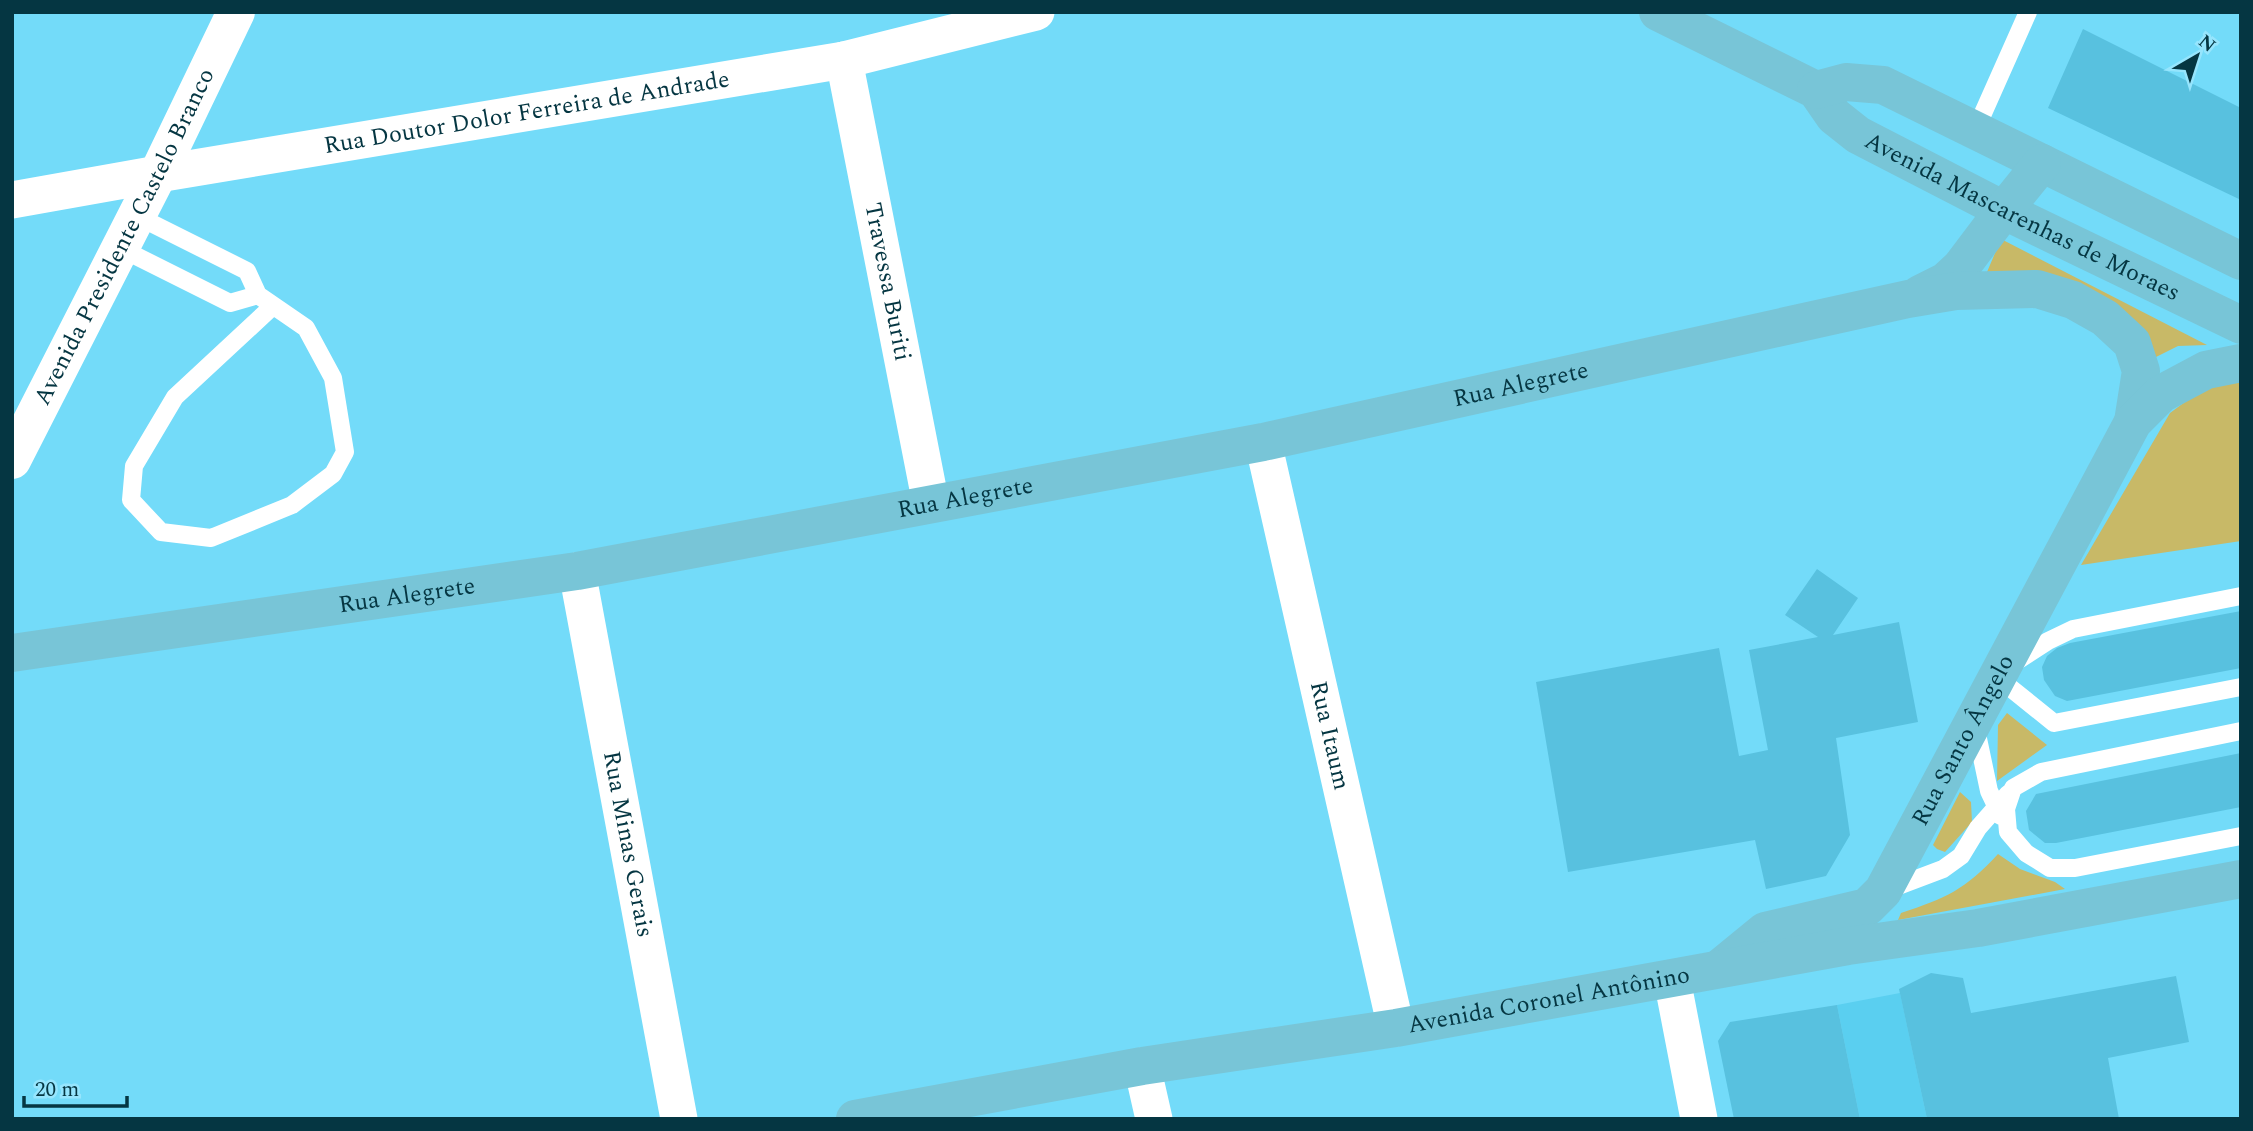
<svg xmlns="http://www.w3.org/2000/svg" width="2253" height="1131" font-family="Spectral,serif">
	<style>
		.built { fill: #5acff0 }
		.green { fill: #c8b967 }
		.building { fill: #58c1df }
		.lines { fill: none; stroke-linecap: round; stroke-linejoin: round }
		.service { stroke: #fff; stroke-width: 18 }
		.minor { stroke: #fff; stroke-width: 37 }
		.tertiary { stroke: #fff; stroke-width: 38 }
		.primary { stroke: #78c5d7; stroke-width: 38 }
		.labels { text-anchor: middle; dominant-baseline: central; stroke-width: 7; stroke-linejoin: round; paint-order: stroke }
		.street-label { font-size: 24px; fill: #053642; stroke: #96e5fd }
	</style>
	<rect width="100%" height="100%" fill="#73dbf9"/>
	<path class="built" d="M1900,993l27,126h-67l-23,-114z"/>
	<path class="green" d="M2001,239l206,106 -29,1 -22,11 -169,-85z
		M2241,378v163l-160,24 89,-152 27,-20z
		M2007,713l40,32 -50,36 1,-56z
		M1960,792l11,10 1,20 -27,30 -8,-3 -4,-4z
		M1998,854l22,15 35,13 10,7 -167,31 3,-7c45,-15 64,-23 97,-59z"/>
	<path class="building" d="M2083,29l158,79v92l-193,-92z
		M1817,569l41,29 -25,37 66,-13 19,100 -82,16 14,97 -24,41 -60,13 -11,-49 -187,32 -32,-190 183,-34 20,108 29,-6 -19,-100 69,-13 -33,-22z
		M2241,611v57l-174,33 -12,-5 -11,-16 -2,-13 5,-11 10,-8 13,-5z
		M2241,753v54l-185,36h-11l-16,-13 -3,-19 10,-17z
		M1931,973l32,5 8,35 205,-37 13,66 -81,16 11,61h-192l-28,-130z
		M1837,1005l23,114h-126l-16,-78 12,-19z"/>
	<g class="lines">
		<path class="service" d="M1976,129l52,-117
			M120,248l110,55 28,-8 -11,-24 -110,-55
			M258,295l48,33 27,50 12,74 -12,22 -41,31 -81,33 -50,-6 -30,-32 3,-34 41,-69 98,-91
			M2241,596l-168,33 -25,12 -48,31 8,14 46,37 187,-36
			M1976,729l13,62 12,25
			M2241,731l-200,41 -28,16 -7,21 2,23 18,21 24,15h25l166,-32
			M1890,889l53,-20 18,-13 17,-28 30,-34"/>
		<g class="minor">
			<path id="s1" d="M844,60l87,444"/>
			<path id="s2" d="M12,200l146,-26 686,-114 192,-48"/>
			<path id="s3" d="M1263,442l133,586"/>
			<path id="s4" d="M577,571l102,548"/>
			<path d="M1672,979l27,140"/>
			<path d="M1142,1066l12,53"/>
		</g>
		<path class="tertiary" id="s5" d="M12,460l146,-286 78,-162"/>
		<g class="primary">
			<path id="s6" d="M1658,12l158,78 18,26 24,19 159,82 224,108"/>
			<path d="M1816,90l30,-8 37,3 358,176"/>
			<path d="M1920,294l26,-13 15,-14 43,-57 38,-47"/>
			<path id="s7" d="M12,653l565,-82 686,-129 645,-143 48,-8 81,-2 36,11 32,18 27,25 9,28 -8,51"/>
			<path id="s8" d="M1721,967l44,-36 102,-24 16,-16 250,-469 28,-28 45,-24 35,-7"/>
			<path id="s9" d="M855,1119l287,-53 254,-38 452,-82 130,-18 263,-49"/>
		</g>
	</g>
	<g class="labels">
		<g class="street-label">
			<text stroke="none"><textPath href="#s2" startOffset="522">Rua Doutor Dolor Ferreira de Andrade</textPath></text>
			<text stroke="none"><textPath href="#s6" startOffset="422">Avenida Mascarenhas de Moraes</textPath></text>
			<text stroke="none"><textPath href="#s5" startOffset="250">Avenida Presidente Castelo Branco</textPath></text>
			<text stroke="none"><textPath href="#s1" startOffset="226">Travessa Buriti</textPath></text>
			<text stroke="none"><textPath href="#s7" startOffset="1533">Rua Alegrete</textPath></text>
			<text stroke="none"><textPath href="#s7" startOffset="966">Rua Alegrete</textPath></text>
			<text stroke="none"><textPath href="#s7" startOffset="399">Rua Alegrete</textPath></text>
			<text stroke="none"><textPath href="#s3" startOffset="301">Rua Itaum</textPath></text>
			<text stroke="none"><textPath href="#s8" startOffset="355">Rua Santo Ângelo</textPath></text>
			<text stroke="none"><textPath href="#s4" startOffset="278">Rua Minas Gerais</textPath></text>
			<text stroke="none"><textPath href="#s9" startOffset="704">Avenida Coronel Antônino</textPath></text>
		</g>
	</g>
	<rect width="2253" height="1131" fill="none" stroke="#053642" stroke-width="28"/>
	<g transform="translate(2197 56) rotate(39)" stroke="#96e5fd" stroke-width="5" paint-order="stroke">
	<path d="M0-5L12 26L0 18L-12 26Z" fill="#053642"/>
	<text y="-10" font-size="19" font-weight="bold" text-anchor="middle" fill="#053642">N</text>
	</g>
	<path d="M24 1096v10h103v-10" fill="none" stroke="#053642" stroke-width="3.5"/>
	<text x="35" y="1096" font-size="21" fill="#053642" stroke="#96e5fd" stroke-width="5" paint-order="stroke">20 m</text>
</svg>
